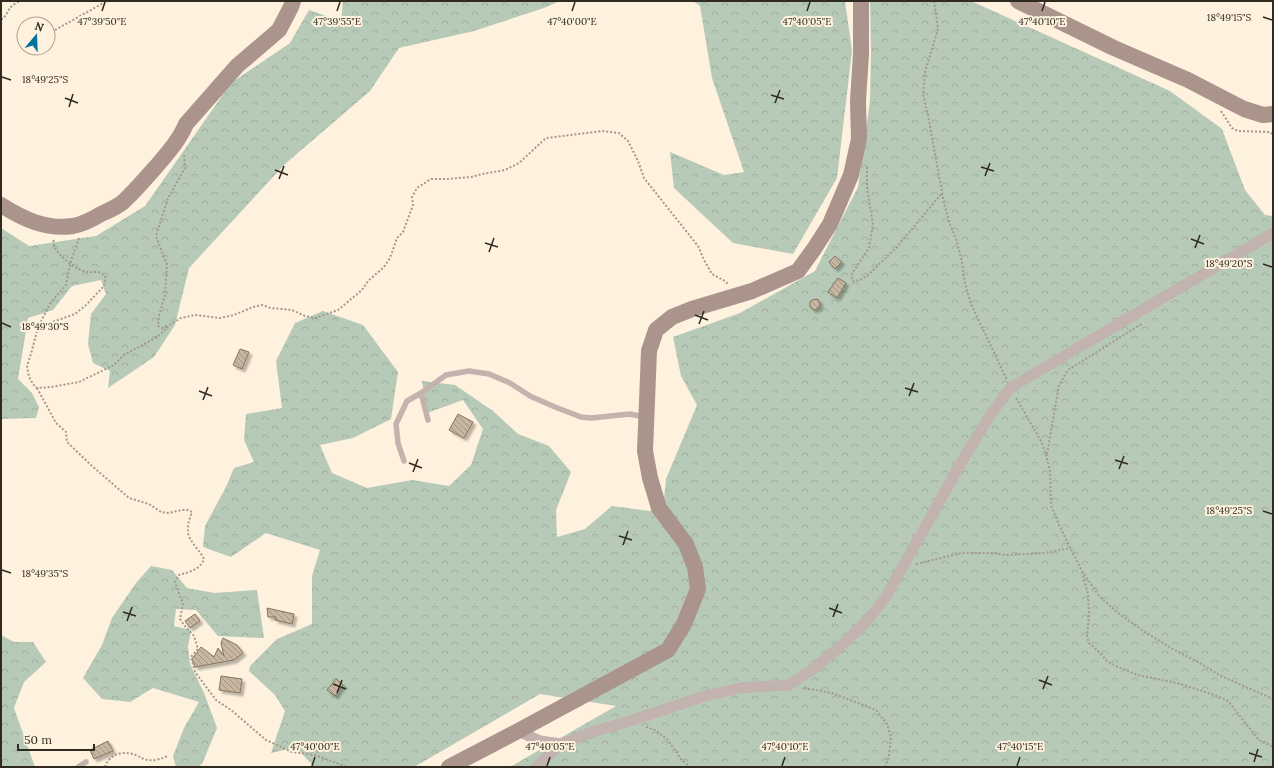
<svg xmlns="http://www.w3.org/2000/svg" width="1274" height="768" font-family="Lora,serif">
	<style>
		.forest { fill: url(#forest-crowns) }
		.building { fill: url(#building-back-hatch); stroke: #837460; filter: url(#shadow) }
		.lines { fill: none; stroke-linecap: round; stroke-linejoin: round }
		.path { stroke: #a3998b; stroke-width: 2; stroke-dasharray: 2 2; stroke-linecap: butt }
		.lane { stroke: #c2b3ae; stroke-width: 5.5 }
		.street { stroke: #c2b3ae; stroke-width: 11 }
		.secondary { stroke: #aa948c; stroke-width: 16 }
		.ticks { fill: none; stroke: #302a21; stroke-width: 1.5 }
		.ticks-label { font-size: 10px; text-anchor: middle; fill: #302a21; stroke: #fef1de; stroke-width: 4; stroke-linejoin: round; paint-order: stroke }
	</style>
	<defs>
		<pattern id="forest-crowns" width="20" height="18" patternUnits="userSpaceOnUse"><rect width="20" height="18" fill="#b7cab7"/><path d="M2 6a3 3 0 1 1 6 0M12 15a3 3 0 1 1 6 0" fill="none" stroke="#9eae9d"/></pattern>
		<pattern id="building-back-hatch" width="6" height="6" patternUnits="userSpaceOnUse"><rect width="6" height="6" fill="#c7b7a1"/><path d="M-1 5l2 2M0 0l6 6M5-1l2 2" fill="none" stroke="#a29583"/></pattern>
		<filter id="shadow"><feDropShadow dx="3" dy="3" stdDeviation="1" flood-color="#0004"/></filter>
	</defs>
	<rect width="100%" height="100%" fill="#fef1de"/>
	<path class="forest" d="M343,1h217l-16,7 -70,23 -75,17 -29,43 -85,73 -96,104 -14,57 -21,32 -46,31 2,-17 -17,-8 -5,-19 3,-30 15,-20 -5,-14 -29,6 -19,24 -25,8 -10,61 14,14 7,14 -3,11 -35,1v-191l28,18 67,-10 49,-30 86,-123 59,-40 19,-33 32,11z
		M693,1h152l7,50 -15,127 -44,76 -60,-11 -59,-55 -4,-36 54,23 20,-3 -32,-94 -12,-72z
		M870,1h101l199,90 52,38 23,61 20,25 8,1v551h-763l106,-61 -76,-12 -126,73h-100l-18,-20 -25,6 14,-42 -10,-16 -26,-24 1,-5 27,-27 35,-15v-48l8,-26 -54,-17 -35,24 -28,-10 2,-21 21,-39 8,-19 20,-6 -10,-22 2,-26 36,-6 -6,-47 19,-38 28,-12 40,14 35,47 -7,47 -38,19 -33,7 12,28 35,15 45,-8 37,6 22,-21 12,-36 -20,-29 -36,13 -5,-32 33,4 38,26 25,23 31,12 22,26 -15,38 1,27 28,-8 27,-23 38,5 14,-12 2,-20 31,-74 -16,-29 -8,-39 67,-24 75,-42 43,-84 12,-86 1,-49z
		M151,566l21,4 15,18 27,5 43,-3 7,48 -46,-2 -22,-26 -20,-1 -2,17 17,4 -3,17 2,17 14,29 13,35 -15,36 -5,3h-21l-3,-11 11,-28 15,-26 -46,-14 -23,14 -28,-3 -19,-21 19,-33 10,-27 24,-35z
		M1,635l13,7h19l13,20 -22,20 -10,26 21,59h-34z"/>
	<path class="building" d="M835,256l7,6 -7,7 -6,-7z
		M838,278l8,5 -9,15 -9,-6z
		M818,299l2,5 -1,3 -4,3 -3,-1 -2,-2v-5l2,-2z
		M240,349l9,3 -7,17 -9,-4z
		M458,414l15,8 -9,16 -15,-8z
		M267,608l27,6 -2,10 -17,-4 1,-3h-8z
		M195,614l5,7 -10,7 -5,-7z
		M223,638l14,7 6,8 -9,7 -39,7 -3,-8 9,-12 13,10 4,-9 6,8 -3,-13z
		M221,676l21,3 -2,14 -21,-3z
		M336,679l7,6 -8,11 -8,-6z
		M108,741l5,10 -19,8 -4,-9z"/>
	<g class="lines">
		<path class="path" d="M934,1l4,28 -13,43 -2,22 5,21 16,88 6,21 7,18 5,20 3,22 6,20 36,76
			M1,19h2c8,-11 4,-11 17,-18
			M48,34l59,-33
			M1221,111l11,17 6,3 31,1 4,2
			M867,167v20l6,38 -4,23 -18,27 2,6 7,-1 8,-5 28,-27 46,-55
			M79,238l-9,26 -4,21 -15,17 -13,25 -7,27 -4,12 2,11 6,10 2,1 14,-1 28,-5 35,-17 10,-10 33,-18 8,-7 3,-4 13,-8 14,-3 25,3 14,-3 19,-8 9,-2 9,3 21,2 13,6 10,2 23,-8 24,-20 6,-9 16,-14 6,-9 7,-20 6,-6 10,-27 -1,-8 5,-9 14,-9h16l24,-2 11,-3 23,-4 14,-7 27,-25 56,-7 17,2 9,8 10,20 6,17 54,68 6,14 8,14 13,7 4,4
			M167,326l-4,2 -5,-2 1,-10 6,-21 2,-30 -11,-29 12,-38 17,-30 -1,-14
			M38,327l37,-13 11,-9 18,-19 2,-8c-7,-9 -8,-5 -19,-6 -9,-1 -27,-15 -32,-24 -1,-2 -1,-6 -2,-9
			M37,388l19,35 10,9 1,10 25,24 37,32 20,6 12,8 7,1 14,-3h6l4,2c-2,6 -5,13 -4,19 0,10 12,19 16,28 -4,11 -15,13 -25,16l-4,7 8,22 -3,15 4,6 10,11 4,13 -7,8 4,15 21,28 15,10 35,30 26,12 23,3 32,12
			M1016,398l25,43 5,14 4,16 1,34 8,20 22,44 18,27 19,17 27,19 26,16 27,14 23,14 52,23
			M1047,454l12,-69 9,-15 75,-47
			M916,564l46,-11h27l18,2 37,-2 27,-5
			M1082,572l6,22 1,21 -2,21 2,7 9,8 9,10 11,6 20,8 43,9 36,12 11,5 31,39 14,7
			M804,688l28,5 44,17 11,14 4,13 -2,19 -4,11
			M646,727l9,3 13,10 13,19 9,8
			M105,767c4,-13 18,-17 31,-12 3,1 5,3 8,4 8,3 17,0 24,-3
			M1269,767l4,-2"/>
		<path class="lane" d="M428,420l-7,-27 25,-18 23,-4 20,3 21,9 20,13 25,11 26,10 10,1 39,-4 14,3
			M404,461l-6,-18 -2,-19 11,-23 14,-8
			M78,767l8,-5"/>
		<path class="street" d="M518,731l22,10 21,3
			M536,767l25,-23 34,-13 32,-9 78,-26 35,-8 49,-3 27,-18 27,-23 24,-23 20,-26 79,-141 27,-43 17,-23 263,-155"/>
		<path class="secondary" d="M1018,1l96,47 74,32 56,29 19,6 10,-1
			M1,205c22,14 45,25 72,21 10,-2 20,-7 28,-12 7,-3 16,-7 22,-12 11,-10 21,-22 31,-33 12,-14 25,-28 32,-45l51,-58 42,-36 12,-23 2,-6
			M449,767l69,-36 150,-81 16,-26 14,-35 -3,-22 -9,-23 -27,-36 -9,-30 -5,-27 4,-100 7,-21 16,-13 20,-8 60,-18 46,-20 16,-22 16,-25 21,-49 8,-36 -1,-38 3,-47v-53"/>
	</g>
	<path class="ticks" d="M102,11l3,-9M337,11l3,-9M572,11l3,-9M807,11l3,-9M1042,11l3,-9M1263,17l9,3M2,77l9,3M771,95l13,4M65,98l13,5M775,103l5,-13M69,107l4,-13M981,167l13,4M275,170l13,5M985,176l5,-13M279,179l5,-13M1191,239l13,5M485,243l13,4M1195,248l5,-13M489,252l5,-14M1263,264l9,3M695,315l13,5M2,323l9,4M699,324l5,-13M905,388l13,4M199,391l13,5M909,396l5,-13M203,400l5,-13M1115,460l13,4M409,463l13,5M1119,469l5,-13M413,472l5,-13M1263,511l9,3M619,536l13,4M623,545l5,-14M2,570l9,3M829,608l13,5M123,612l13,4M833,617l5,-13M127,621l5,-14M1039,680l13,5M333,684l13,5M1043,689l5,-13M337,693l5,-13M1249,753l13,4M1254,762l4,-13M312,766l3,-9M547,766l3,-9M782,766l3,-9M1017,766l3,-9"/>
	<g class="ticks-label">
		<text x="1229" y="21">18°49'15"S</text>
		<text x="337" y="25">47°39'55"E</text>
		<text x="572" y="25">47°40'00"E</text>
		<text x="1042" y="25">47°40'10"E</text>
		<text x="102" y="25">47°39'50"E</text>
		<text x="807" y="25">47°40'05"E</text>
		<text x="45" y="83">18°49'25"S</text>
		<text x="1229" y="267">18°49'20"S</text>
		<text x="45" y="330">18°49'30"S</text>
		<text x="1229" y="514">18°49'25"S</text>
		<text x="45" y="577">18°49'35"S</text>
		<text x="315" y="750">47°40'00"E</text>
		<text x="550" y="750">47°40'05"E</text>
		<text x="785" y="750">47°40'10"E</text>
		<text x="1020" y="750">47°40'15"E</text>
	</g>
	<rect width="1274" height="768" fill="none" stroke="#302a21" stroke-width="4"/>
	<g transform="translate(36 36) rotate(19)"><circle r="19" fill="#fef1de" stroke="#aca192"/>
	<path d="M0-3L7 15L0 10L-7 15Z" fill="#00749d"/>
	<text y="-6" font-size="11" font-weight="bold" text-anchor="middle" fill="#302a21">N</text>
	</g>
	<path d="M18 744v6h76v-6" fill="none" stroke="#302a21" stroke-width="2"/>
	<text x="24" y="744" font-size="12" fill="#302a21" stroke="#fef1de" stroke-width="3" paint-order="stroke">50 m</text>
</svg>
